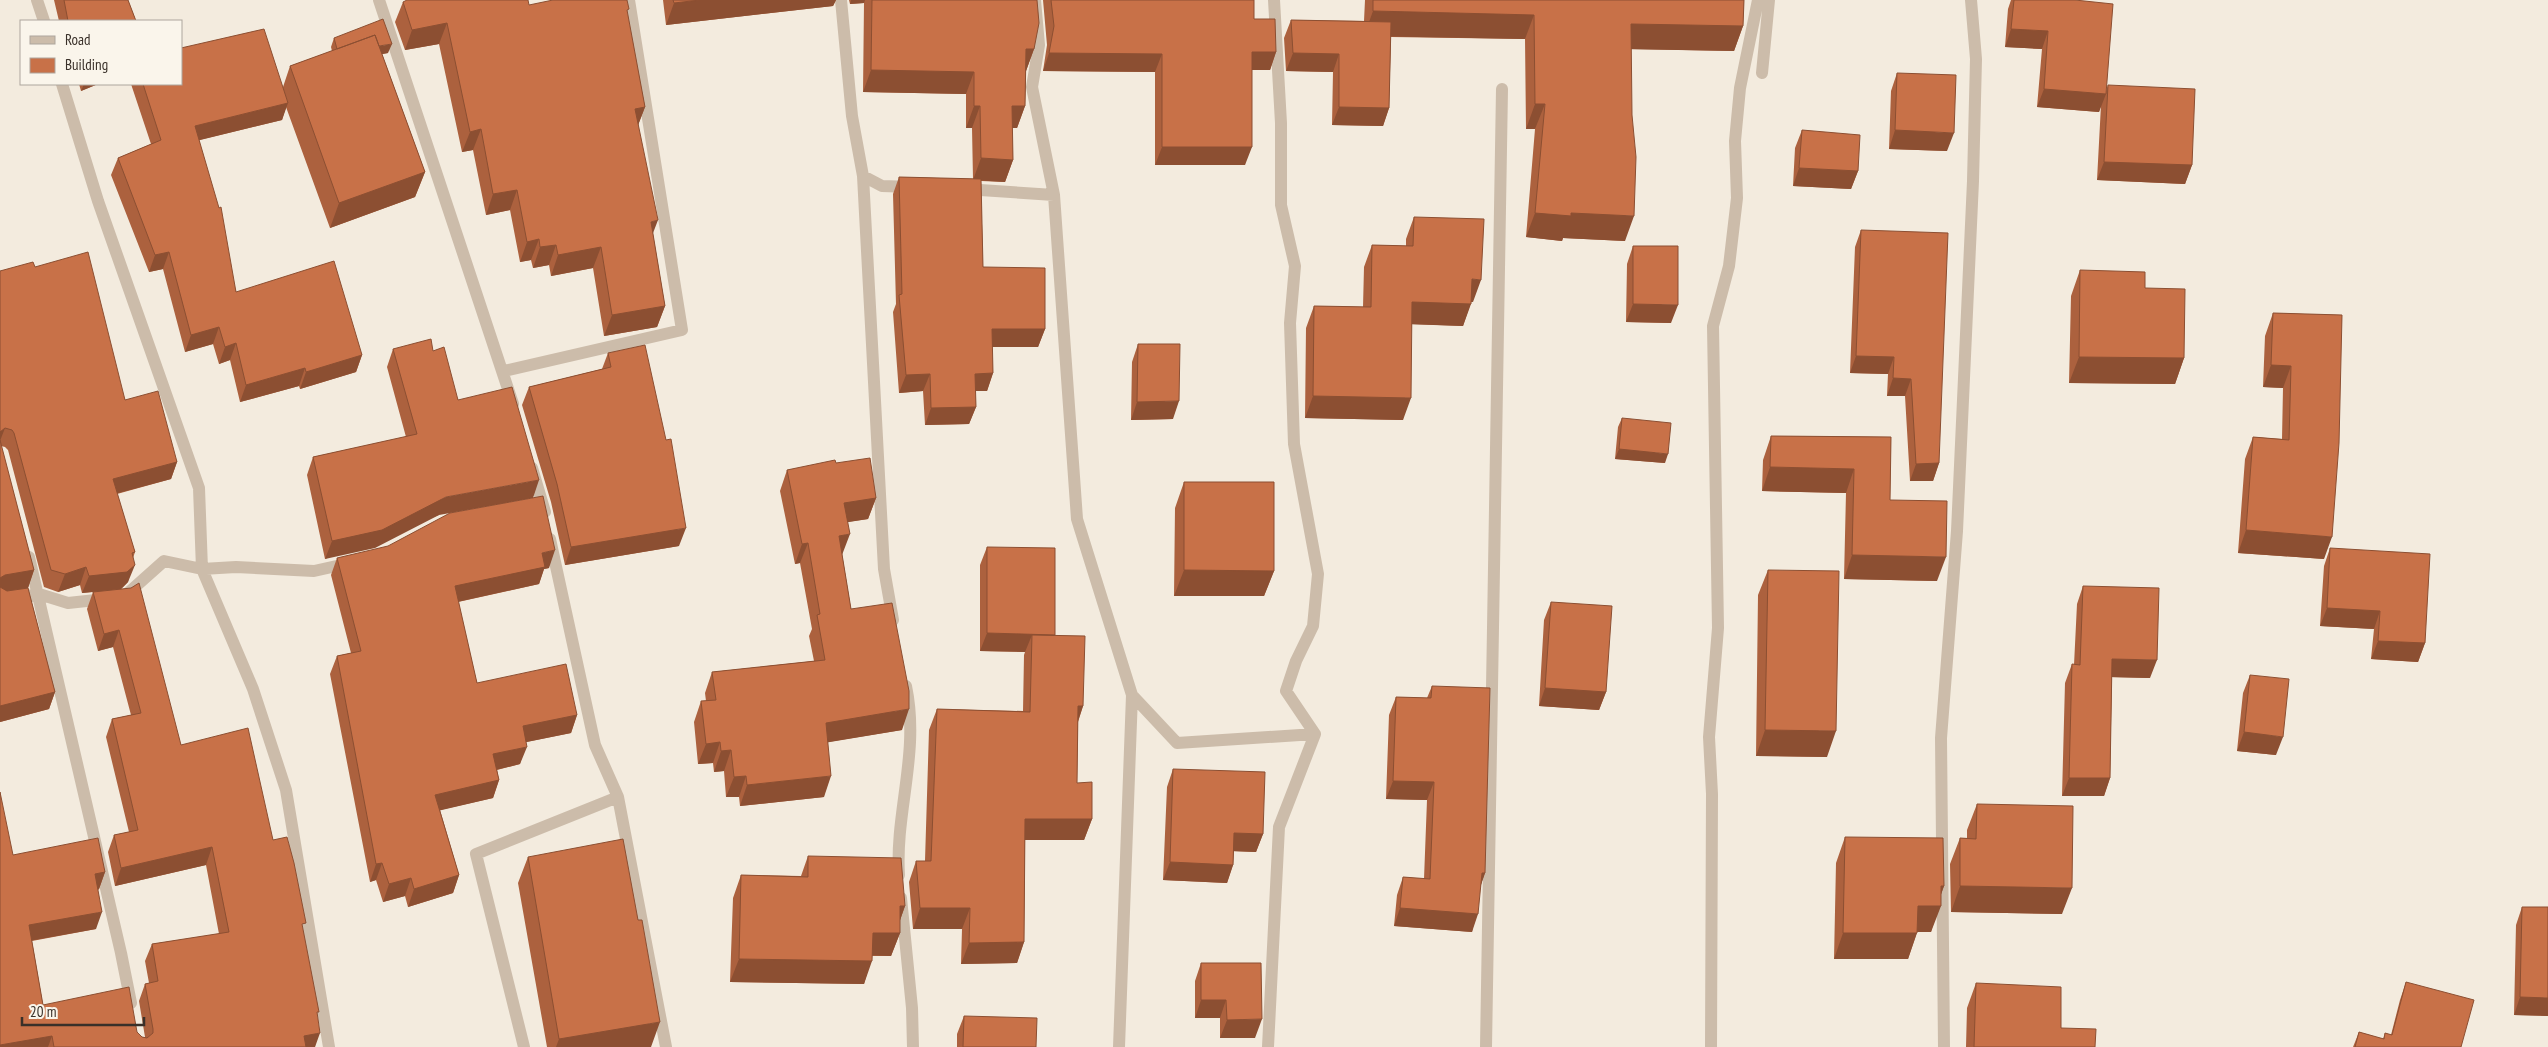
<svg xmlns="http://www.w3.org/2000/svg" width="2548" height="1047" font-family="'PT Sans Narrow',sans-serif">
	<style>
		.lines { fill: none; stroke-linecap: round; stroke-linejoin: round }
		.minor { stroke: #ccbcaa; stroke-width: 12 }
		.wall { fill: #ac613e }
		.shaded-wall { fill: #8c4f32 }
		.building { fill: #c87148; stroke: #8c4f32 }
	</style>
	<rect width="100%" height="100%" fill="#f3ebde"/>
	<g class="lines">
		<path class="minor" d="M37,0l7,21
			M379,0l134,404
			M841,0l11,116 11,60 21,393 9,51
			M1762,73l7,-73
			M62,84l36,117 101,287 3,81 51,120 33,101 43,257
			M863,176l19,10 30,1
			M965,189l89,6 -22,-108 7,-42 -4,-45
			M1054,195l23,324 55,176 45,48 138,-9
			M504,371l178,-41 -53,-330
			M532,468l13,44
			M550,539l45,206 23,52 48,250
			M29,557l92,396 10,50
			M127,594l37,-33 38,8 34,-2 78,4 36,-8
			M0,600l39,-6 29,9 37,-4
			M899,875c-4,-64 21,-122 7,-189
			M901,898l11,110 1,39
			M524,1047l-48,-193 142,-57
			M1119,1047l13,-352
			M1268,1047l11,-220 36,-93 -29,-43 10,-30 17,-35 5,-52 -24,-130 -4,-121 5,-57 -14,-61v-82l-7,-123
			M1486,1047l16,-958
			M1711,1047l1,-253 -3,-57 9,-109 -5,-302 16,-60 8,-68 -2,-57 5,-53 18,-88
			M1944,1047l-3,-309 16,-207 16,-350 3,-122 -5,-59"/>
	</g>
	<path class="wall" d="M54,0h74l8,21h-77z
		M663,0h173l-3,6 -167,19z
		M849,0h188l-3,49 -8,22 -1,35 -8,22h-5l1,32 -8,22 -24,-1 2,86 62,62 -7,18h-46l1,26 -6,18h-12l1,16 -7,17 -44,1 -2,-34 -24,2 -6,-81 3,-8 -3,-110 6,-17 74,2 -1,-51h-6v-34l-103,-2 1,-89 -14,1z
		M1043,0h211v19l22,33 -6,18h-18l-7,95h-90v-93l-112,-1 4,-26z
		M1365,0h379l-1,26 -9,25 -103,-2 -6,192 -62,-3 -1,3 -36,-4 9,-108h-9l-1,-90 -134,-2 -2,71 -6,18 -51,-1 1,-53 -47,-1 -2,-33 7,-18 73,1z
		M2011,0h64l31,91 2,-6 84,80 -7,19 -88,-4 4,-75 -2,7 -62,-5 5,-58 -37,-2 3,-38z
		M403,2l126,3 98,10 18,92 -7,18 15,109 12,72 -8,21 -53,9 -11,-68 -42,8 -2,-11 -16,3 -2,-8 -11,2 -10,-52 -24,5 -13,-65 -11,2 -23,-108 -34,6 -10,-28z
		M334,38l54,15 -6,1 43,118 -10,25 -85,31 -44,-121 -4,13 -83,20 37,152 126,63 -6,17 -56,17 -1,-3 -59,16 -10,-42 -11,4 -6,-20 -28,8 -22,-83 -14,3 -38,-97 7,-17 33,-14 -20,-60h50l102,3 7,-21 42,-15 -1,-4z
		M1897,73l50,78 -58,-2 2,-58z
		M79,84h19l-17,7z
		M1802,130l56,41 -7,18 -58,-3 2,-38z
		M1414,217l59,85h-2l-8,24 -51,-2 -9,96 -98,-2 1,-90 8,-22 49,1 1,-40 8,-22 34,1v-7z
		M1861,230l78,233 -6,18h-23l-5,-85h-18l1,-22 -38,-1 5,-126z
		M1633,246l38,77 -45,-1 1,-58z
		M35,267l90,133 52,62 -6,17 -54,15 18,58 -2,6 -5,24 -7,7 60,156 92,95 30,90 14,87 -2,30h-315l13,-192 92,17 -6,17 -1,1 -2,39 -64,12 11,64 94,27 5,5h3l-6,-36 6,-17 4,-1 -4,-22 7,-17 67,-10 -13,-69 -91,21 -7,-34 6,-17 15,-3 -23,-95 6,-18 19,-4 -18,-68 -15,4 -11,-42 6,-17 -11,1 -2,-8 -22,7 -14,-5 -36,-137 -3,-3 -4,-1 33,124 -6,18 27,104 -6,17 -49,13v-451z
		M2080,270l65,18 39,70 -9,26 -106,-1 2,-87z
		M2273,313l69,2 -18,244 -86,-6 7,-94 8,-22 29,2 1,-51 -20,-1 2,-51z
		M1138,344l35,75 -42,1 1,-58z
		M393,349l40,2 25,49 -19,115 -114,44 -18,-84 6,-18 93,-20 -19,-70z
		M608,353l58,87 13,106 -114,19 -14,-63 -29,-97 7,-18 73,-18z
		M1622,418l43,45 -50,-4 3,-32z
		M1771,436l120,1 -1,63 47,81 -93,-2 2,-86 -84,-2 1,-31z
		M836,463l40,35 -8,21 -21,3 -5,32 9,55 51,121 -74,12 -4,55 -84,9 -1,-9h-13l-2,-26 -10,1 -1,-9 -15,1 -4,-42 7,-21h5l-1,-8 7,-21 102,-11 -5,-25 3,-7 -12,-66 -5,1 -15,-73 7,-21z
		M1184,482l90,89 -10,25h-90l1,-88z
		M987,547l67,88 29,71 -5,16 -1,61 15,36 -8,21h-59l-1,102 -7,21 -56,1 1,-35h-49l-4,-47 7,-21h9l4,-131 8,-21 86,2 1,-56 1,-3 -45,-1v-86z
		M2330,548l95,95 -7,19 -47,-3 3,-30 -54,-3 4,-60z
		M337,558l212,10 -5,1 -5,15 -81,18 19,81 100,32 -6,18 -45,9 -6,22 -23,6 2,10 -6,18 -53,12 19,65 -6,18 -45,14 -3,-11 -22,6 -7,-22 -6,2 -40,-208 7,-18 14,-3 -20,-78z
		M1768,570l59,187 -71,-1 2,-161z
		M2083,586l67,92 -38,-1 -2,101 -6,18h-42l3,-113 7,-19 2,1 3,-61z
		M1551,602l55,90 -7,18 -60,-4 5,-86z
		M2250,675l26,80 -39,-4 6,-58z
		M1432,686l53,187 -4,11 -9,48 -78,-6 3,-31 6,-18 21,2 3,-79 -41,-1 3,-84 7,-18 31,1z
		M1173,769l90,65 -7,18 -22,-1 -1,14 -6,18 -64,-3 4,-93z
		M1977,804l85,110 -111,-2 -1,-48 10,-26h7v-8z
		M1845,837l99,49 -3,8 -10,38h-14l-9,27h-74l2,-96z
		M808,856l97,50 -5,14v13l-9,23h-19l-8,28 -134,-2 3,-84 8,-23 60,1z
		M528,857l110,63 13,127h-104l-29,-164z
		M2522,907l26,109 -34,-1 2,-90z
		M1201,963l54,75h-35v-20h-25v-37z
		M2406,982l55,65h-108l6,-15 24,7 2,-6 6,2 9,-35z
		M1976,983l85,45 34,19h-129l1,-39z
		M964,1016l72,31h-79v-13z"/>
	<path class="shaded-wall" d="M700,0h136l-3,6 -167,19 8,-22z
		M851,0h14l-1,3 -14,1z
		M1373,11l161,4 -9,24 -161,-3z
		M447,23l-8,21 -34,6 7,-20z
		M1631,24l112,2 -9,25 -112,-2z
		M2011,29l37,2 -6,18 -37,-2z
		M392,44l-4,9 -53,10 4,-10z
		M1026,49h8l-8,22h-8z
		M1252,52h24l-6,18h-24z
		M1049,53l113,1 -7,18 -112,-1z
		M1293,53l46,1 -6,18 -47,-1z
		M871,70l103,2 -8,22 -103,-2z
		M84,84h14l-17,7z
		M2044,89l62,5 -7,18 -62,-5z
		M288,103l-6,17 -94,23 7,-17z
		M1535,104h10l-10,25h-9z
		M974,106h6l-8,22h-6z
		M1012,106h13l-8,22h-13z
		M645,107l-8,21 -2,-19z
		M1339,107l50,1 -6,18 -51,-1z
		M481,129l-8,21 -11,2 8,-20z
		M1895,130l59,3 -7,18 -58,-2z
		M1162,147h90l-7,18h-90z
		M981,158l32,2 -8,22 -32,-2z
		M2104,162l88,3 -7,19 -88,-4z
		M1799,168l59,3 -7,18 -58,-3z
		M425,172l-10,25 -85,31 9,-25z
		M517,190l-7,20 -24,5 7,-21z
		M1535,213h36l63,3 -9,25 -62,-3 -1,3 -36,-4z
		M658,220l-8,21 1,-19z
		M539,239l-8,21 -11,2 7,-20z
		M556,245l-7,20 -16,3 7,-21z
		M601,247l-8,21 -42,8 7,-21z
		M169,252l-6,17 -14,3 6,-17z
		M1472,279l9,1 -8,22 -9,-1z
		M1412,302l59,2 -8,22 -59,-2z
		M1633,304l45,1 -7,18 -45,-1z
		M665,306l-8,21 -53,9 8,-21z
		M219,327l-6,17 -28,8 6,-17z
		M992,329h53l-7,18h-52z
		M236,343l-6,17 -11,4 6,-17z
		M362,355l-6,17 -56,17 6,-17z
		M1856,356l38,1 -6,17 -38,-1z
		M2079,357l105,1 -9,26 -106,-1z
		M2271,365l20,1 -8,22 -20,-1z
		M305,368l-6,18 -59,16 6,-17z
		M993,373l-6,18h-18l6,-17z
		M930,374l-7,17 -24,2 7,-18z
		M1893,378l18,1 -6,17h-18z
		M1313,396l98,2 -8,22 -98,-2z
		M1179,401l-6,18 -42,1 6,-18z
		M976,407l-7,17 -44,1 6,-17z
		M5,428l-5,13v-9z
		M1619,449l49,5 -3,9 -50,-4z
		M177,462l-6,17 -64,17 6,-17z
		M1939,463l-6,18h-23l6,-17z
		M1770,467l84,2 -8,24 -84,-2z
		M539,480l-6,18 -94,17 -64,33 -50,11 7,-18 114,-44z
		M876,498l-8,21 -32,5 8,-21z
		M686,528l-7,18 -114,19 6,-18z
		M2246,530l86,7 -8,22 -86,-6z
		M850,534l-8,21 -3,-19z
		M808,543l-8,20 -5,1 7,-20z
		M555,550l-6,18 -5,1 -5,15 -91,20 7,-18 87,-33z
		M1852,555l94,2 -9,24 -93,-2z
		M135,565l-7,17 -7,7 -39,4 7,-17z
		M86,567l-6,18 -22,7 7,-18z
		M34,570l-6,18 -28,4v-14l5,-3z
		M1184,570l90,1 -10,25h-90z
		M2327,608l53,3 -6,18 -54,-3z
		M119,630l-6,17 -15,4 6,-17z
		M987,633l68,2h-23l-7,17 -45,-1z
		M2378,641l47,2 -7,19 -47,-3z
		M2112,659l45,1 -7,18 -44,-1z
		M1545,688l61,4 -7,18 -60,-4z
		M55,692l-6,17 -49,13v-16z
		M1078,706h5l-7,21z
		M909,709l-7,21 -84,14 8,-21z
		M577,715l-6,18 -54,11 6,-18z
		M1765,730l71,1 -9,26 -71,-1z
		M2244,732l39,5 -7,18 -39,-4z
		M720,742l-7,21 -15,1 8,-20z
		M527,747l-7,17 -33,8 6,-18z
		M731,750l-7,21 -10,1 7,-21z
		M746,776l-7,21h-13l8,-20z
		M831,776l-7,21 -84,9 7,-21z
		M2069,778h41l-6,18h-42z
		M499,780l-6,18 -64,15 6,-18z
		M1393,781l41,1 -7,18 -41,-1z
		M1025,819h67l-8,21h-66z
		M1234,833l29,1 -7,18 -28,-1z
		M212,847l-6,18 -91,21 6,-18z
		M1170,862l63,3 -6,18 -64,-3z
		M382,863l-6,17 -6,2 6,-18z
		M105,872l-6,17 -11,3 7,-18z
		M1482,873h3l-6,18z
		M459,875l-6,18 -45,14 6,-18z
		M411,878l-6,18 -22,6 6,-18z
		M1941,886h3l-7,20h4l-10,26h-23l10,-26z
		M1960,886l112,2 -10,26 -111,-2z
		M900,906h5l-8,23z
		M920,908h50l-8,21h-49z
		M1400,908l78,6 -6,18 -78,-6z
		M102,912l-6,17 -73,13 6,-17z
		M873,933h27l-9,23 -27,-1z
		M1843,933h74l-9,26h-74z
		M1024,942l-7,21 -56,1 8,-21z
		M739,959l133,2 -8,23 -134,-2z
		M2520,997l28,1v18l-34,-1z
		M1201,1000h25l-6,18h-25z
		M1262,1019l-7,19h-35l7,-18z
		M660,1022l-9,25h-95l3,-8z
		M320,1033l-5,14h-15l4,-11z
		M52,1036l-4,11h-48v-2z"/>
	<path class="building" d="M64,0h64l8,21h-68z
		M407,0h121l1,5 24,-5h74l2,9 -2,1 18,97 -10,2 23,111 -7,2 14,84 -53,9 -11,-68 -43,8 -2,-10 -16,2 -1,-8 -12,3 -10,-52 -24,4 -12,-65 -11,3 -23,-109 -35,7 -9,-28z
		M673,0h27l-26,3z
		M872,0h165l2,23 -5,26h-8l-1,57h-13l1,54 -32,-2 -1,-52h-6v-34l-103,-2z
		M1051,0h203v19h21l1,33h-24v95h-90v-93l-113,-1 5,-27z
		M1373,0h371l-1,26 -112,-2 1,91 4,42 -2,59 -63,-3v3l-36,-3 10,-109h-10l-1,-89 -161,-4z
		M2014,0h61l38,4 -7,90 -62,-5 4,-58 -37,-2z
		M383,19l9,25 -13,2 -4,-11 -38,14 -3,-11z
		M1291,20l100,2 -2,86 -50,-1v-53l-46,-1z
		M264,29l24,74 -93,23 24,82 2,-1 15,85 98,-31 28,94 -56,17 -1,-4 -59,17 -10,-42 -11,4 -6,-20 -28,8 -22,-83 -14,3 -37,-97 43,-18 -18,-56h38v-36z
		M375,35l50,137 -86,31 -49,-137z
		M1897,73l59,2 -2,58 -59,-3z
		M2108,85l87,4 -3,76 -88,-3z
		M1802,130l58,5 -2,36 -59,-3z
		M899,177l82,2 2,88 62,1v61h-53l1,44 -18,1 1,33 -45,1 -1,-34 -24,1 -7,-80 3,-1z
		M1414,217l70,2 -3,61 -9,-1 -1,25 -59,-2 -1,96 -98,-2 1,-90 57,1 1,-62 41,1z
		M1861,230l87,3 -9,230 -23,1 -5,-85 -18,-1 1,-21 -38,-1z
		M1633,246h45v59l-45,-1z
		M88,252l37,148 33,-9 19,71 -64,17 22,73 -3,1 3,12 -8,7 -38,4 -3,-9 -21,7 -14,-4 -37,-137 -2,-3 -7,-2 -5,4v-161l33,-9 2,5z
		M2080,270l65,2v16l40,1 -1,69 -105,-1z
		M2273,313l69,2 -3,128 -7,94 -86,-7 7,-93 36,3 2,-74 -20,-1z
		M431,339l2,12 11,-4 14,53 54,-13 27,93 -93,17 -64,33 -50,11 -19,-84 104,-23 -24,-85z
		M1138,344h42l-1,57 -42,1z
		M645,345l21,95 5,-1 15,89 -115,19 -14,-63 -28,-97 82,-20 -3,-14z
		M1622,418l49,5 -3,31 -49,-5z
		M1771,436l120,1 -1,63 57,1 -1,56 -94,-2 2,-86 -84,-2z
		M0,440l34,130 -29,5 -5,3z
		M870,458l6,40 -32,5 6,31 -11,2 12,73 41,-6 17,88v18l-83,14 5,53 -84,9 -1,-9 -12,1 -3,-27 -10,1 -1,-9 -14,2 -5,-43 15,-1 -4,-28 113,-12 -8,-45 3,-1 -12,-71 -6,1 -15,-74 48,-10 1,3z
		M1184,482h90v89l-90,-1z
		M543,496l12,54 -13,3 3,14 -90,19 22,97 89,-19 11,51 -54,11 4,21 -34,7 6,26 -64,15 24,80 -45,14 -3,-11 -22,6 -7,-21 -6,1 -39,-208 24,-5 -24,-93 51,-12 62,-33z
		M987,547l68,1v87l-68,-2z
		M2330,548l100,6 -5,89 -47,-2 2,-30 -53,-3z
		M1768,570l71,1 -3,160 -71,-1z
		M139,583l42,162 67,-17 25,112 14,-3 7,26 12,60 -4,1 17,88h-2l3,21 -16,3 2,11h-252l-2,-11 -52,9v-253l13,63 85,-17 7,34 -10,2 7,38 -73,13 14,80 86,-18 8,45 5,5 5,1 6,-5v-4l-8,-45 13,-3 -6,-37 77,-12 -17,-85 -91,21 -7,-33 24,-5 -26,-111 29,-6 -22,-83 -15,4 -11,-42 38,-4z
		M2083,586l76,2 -2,72 -45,-1 -2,119h-41l3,-114 8,1z
		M0,587l7,4 21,-3 27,104 -55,14z
		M1551,602l61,4 -6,86 -61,-4z
		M1032,635l53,1 -2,70h-5l-1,77 15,-1v37h-67l-1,123 -55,1 1,-35h-50l-4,-47h15l6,-152 93,3z
		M2250,675l39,4 -6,58 -39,-5z
		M1432,686l58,2 -5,185h-3l-4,41 -78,-6 3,-31 27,2 4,-97 -41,-1 3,-84 35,1z
		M1173,769l92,3 -2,62 -29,-1 -1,32 -63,-3z
		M1977,804l96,2 -1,82 -112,-2v-48l16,1z
		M1845,837l98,1 1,48h-3v20h-23l-1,27h-74z
		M623,839l15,81h4l18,102 -101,17 -31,-182z
		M808,856l93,2 4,48h-5v27h-27l-1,28 -133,-2 2,-84 67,2z
		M2522,907h26v91l-28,-1z
		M1201,963h60l1,56 -35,1 -1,-20h-25z
		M2406,982l68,18 -13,47h-106l4,-15 25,7 1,-6 7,2z
		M1976,983l85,4v41l35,1 -1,18h-121z
		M964,1016l73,2 -1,29h-73z"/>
	<rect x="20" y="20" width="162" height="65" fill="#faf5eb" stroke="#ada69d"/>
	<rect x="30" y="36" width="25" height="8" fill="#ccbcaa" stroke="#ada69d"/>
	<text x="65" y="45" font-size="15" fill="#393029">Road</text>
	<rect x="30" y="58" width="25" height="15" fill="#c87148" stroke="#ada69d"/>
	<text x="65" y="70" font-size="15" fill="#393029">Building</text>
	<path d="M22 1017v8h122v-8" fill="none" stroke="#393029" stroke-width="2.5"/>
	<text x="30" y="1017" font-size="15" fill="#393029" stroke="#faf5eb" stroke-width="4" paint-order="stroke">20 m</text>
</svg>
